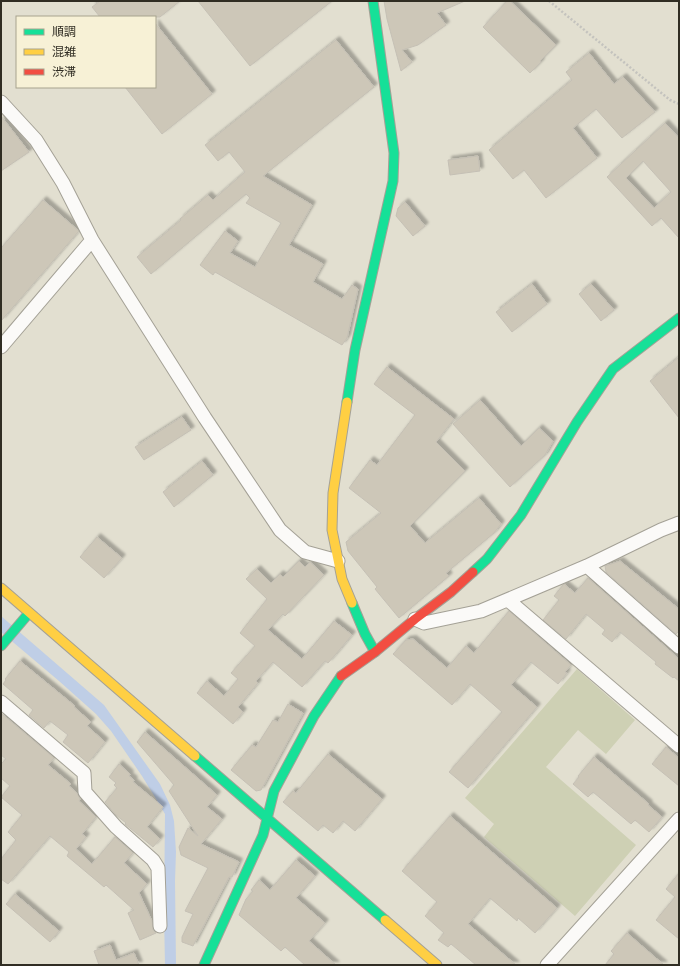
<svg xmlns="http://www.w3.org/2000/svg" width="680" height="966" font-family="Lora,'Noto Sans JP',serif">
	<style>
		.grass { fill: #ced0b4 }
		.water { fill: #bfcee6 }
		.building { fill: #cdc7b8; stroke: #c5c0b5; fill-rule: evenodd; filter: url(#shadow) }
		.lines { fill: none; stroke-linecap: round; stroke-linejoin: round }
		.street-casing { stroke: #a4a196; stroke-width: 15 }
		.fast-casing { stroke: #a4a196; stroke-width: 11 }
		.slow-casing { stroke: #a4a196; stroke-width: 11 }
		.jam-casing { stroke: #a4a196; stroke-width: 11 }
		.path { stroke: #c4c3be; stroke-width: 2.5; stroke-dasharray: 2 2; stroke-linecap: butt }
		.street { stroke: #fbfaf8; stroke-width: 13 }
		.fast { stroke: #16e098; stroke-width: 9 }
		.slow { stroke: #ffcf43; stroke-width: 9 }
		.jam { stroke: #f24e42; stroke-width: 9 }
	</style>
	<defs>
		<filter id="shadow"><feDropShadow dx="3.5" dy="-3.5" stdDeviation="1" flood-color="#0004"/></filter>
	</defs>
	<rect width="100%" height="100%" fill="#e2dfd0"/>
	<path class="grass" d="M577,669l58,51 -29,34 -28,-24 -32,37 90,78 -61,71 -91,-79 10,-13 -29,-26z"/>
	<path class="water" d="M1,616l103,89 56,79 10,21 4,16 2,31 -1,29 1,84h-11l-1,-50 1,-101 -9,-15 -14,-23 -31,-45 -15,-17 -37,-33 -58,-49z"/>
	<path class="building" d="M100,1h80l-20,16h-60l-8,-10z
		M198,1h134l-82,65z
		M384,1h81l-28,12 9,12 -28,20 -16,5 10,12 -11,9 -14,-52z
		M507,1h3l46,44 -16,16 1,1 -11,11 -47,-46z
		M155,23l57,71 -50,40 -37,-47h30z
		M336,40l38,47 -111,89 49,29 -23,40 34,19 -10,18 29,17 10,-14 6,4 -11,49 -5,7 -127,-73 -2,3 -13,-10 25,-34 13,10 -8,12 25,14 26,-44 -35,-20 4,-5 -4,-4 -95,80 -14,-17 44,-37 -1,-1 28,-24 5,5 32,-28 -16,-20 -11,9 -13,-16z
		M589,53l25,31 9,-7 32,35 -33,26 -26,-29 -23,19 24,30 -51,40 -22,-28 -11,9 -24,-29 83,-70 -6,-8z
		M1,116l28,36 -28,19z
		M665,123l14,15v100l-18,-20 -9,8 -45,-49zM643,161l28,31 -17,16 -28,-30z
		M478,156l2,15 -30,4 -2,-15z
		M43,200l36,31 -78,90v-73z
		M405,202l20,24 -12,10 -17,-20 2,-8z
		M532,284l15,20 -35,28 -16,-20z
		M591,284l23,26 -13,11 -22,-27z
		M679,357v61l-29,-37z
		M387,367l67,52 -18,23 29,29 -55,55 15,17 54,-45 22,26 -7,9 -48,40 3,3 -50,42 -24,-29 2,-2 -29,-36 -2,-9 35,-29 -32,-25 21,-28 7,5 38,-50 -41,-31z
		M480,400l41,46 18,-18 14,13 -8,14 -35,32 -57,-63z
		M182,417l9,13 -47,30 -9,-13z
		M202,461l11,14 -39,32 -11,-15z
		M97,537l25,21 -18,20 -24,-21z
		M299,561l6,6 5,-5 14,13 -39,41 -2,-2 -15,16 34,29 32,-38 18,14 -16,19 -8,9 -3,-2 -23,26 -29,-25 -17,19 2,2 -20,24 5,5 -10,12 -36,-31 10,-12 17,15 14,-17 -7,-6 24,-27 -15,-13 27,-34 -21,-20 11,-10 14,14 9,-9 3,3z
		M620,561l59,48v22l-3,3 -70,-62 -1,-6z
		M588,578l91,81v22l-5,-4 -1,1 -18,-14 1,-2 -36,-30 -8,10 -10,-8 3,-4 -19,-16 -20,25 -23,-19 16,-20 -5,-4 9,-11 1,-1 11,9z
		M509,611l62,54 -6,7 2,1 -9,11 -27,-22 -20,23 26,22 -69,81 -19,-16 53,-60 -32,-28 -18,21 -59,-51 13,-14 7,-1 34,29 19,-22 8,7z
		M20,661l55,45 -1,1 17,15 -4,4 18,16 -17,21 -25,-21 5,-7 -18,-14 -6,7 -15,-13 4,-5 -30,-26 3,-4 -1,-1z
		M288,704l15,9 -42,77 -5,1 -25,-21 21,-25 4,2 17,-27 5,2z
		M1,713l53,45 -6,7 23,19 -2,2 8,7 3,6 -1,2 17,16 -14,17 4,3 -10,12 16,15 23,-27 18,16 -9,10 23,21 -8,9 13,28 1,9 3,3 -16,7 -12,-27 6,-3 -28,-25 -2,2 -37,-31 2,-4 -19,-16 -42,48 -7,-5v-20l15,-19 -8,-8 14,-17 -21,-18 9,-11 -9,-8v-14l5,-5 -5,-4z
		M145,732l72,63 -10,12 15,12 -21,25 38,18 -7,15h-3l-36,69 -11,-4v-5l11,-23 -8,-3 23,-43 -27,-13 -2,-8 9,-19 10,8 -29,-45 5,-6 -37,-43z
		M666,747l13,11v28l-27,-22z
		M328,754l54,45 -27,32 -12,-10 -10,12 -10,-8 -5,6 -35,-29 10,-11 3,2z
		M594,757l55,47 -1,1 14,12 -13,15 -14,-12 -4,4 -38,-32 -5,5 -15,-13 6,-7 -1,-1z
		M119,764l11,10 -1,2 5,4 -1,2 30,25 -16,20 13,12 -7,8 -28,-23 1,-1 -10,-8 -11,-13 12,-14 -3,-3 2,-2 -7,-6z
		M450,816l107,92 -22,25 -17,-15 -1,3 -27,-23 -22,26 48,41h-40l-25,-21 -3,3 -10,-7 6,-7 -19,-17 12,-14 -35,-31z
		M296,860l19,16 -19,22 29,25 -16,18 27,24h-31l-20,-18 -4,4 -42,-36 7,-16 7,-8 -2,-1 8,-10 11,10z
		M679,873v66l-23,-19 19,-23 -9,-8z
		M15,894l44,37 -9,11 -44,-38z
		M627,933l37,32h-59l9,-11 -3,-3z
		M110,945l6,15 18,-7 5,12h-40l-5,-14z"/>
	<g class="lines">
		<defs>
			<path id="street" d="M1,102l35,38 27,43 29,57 113,178 75,112 25,22 33,9
				M1,347l91,-107
				M587,566l92,81
				M508,600l171,146
				M415,619l9,4 57,-12 106,-45 74,-36 18,-7
				M1,702l83,71 1,19 31,35 37,33 5,8 2,58
				M547,965l132,-146"/>
			<path id="fast" d="M347,402l8,-52 38,-169 1,-28 -21,-152
				M473,572l14,-13 34,-44 56,-93 36,-53 66,-51
				M352,603l13,31 10,18
				M1,646l28,-33
				M195,756l190,164
				M204,965l59,-130 11,-44 40,-75 27,-40"/>
			<path id="slow" d="M347,402l-14,91 -1,37 10,49 10,24
				M1,588l194,168
				M385,920l52,45"/>
			<path id="jam" d="M341,676l34,-24 40,-33 36,-27 22,-20"/>
		</defs>
		<use href="#street" class="street-casing"/>
		<use href="#fast" class="fast-casing"/>
		<use href="#slow" class="slow-casing"/>
		<use href="#jam" class="jam-casing"/>
		<path class="path" d="M549,1l121,99 9,4"/>
		<use href="#street" class="street"/>
		<use href="#fast" class="fast"/>
		<use href="#slow" class="slow"/>
		<use href="#jam" class="jam"/>
	</g>
	<rect width="680" height="966" fill="none" stroke="#302d23" stroke-width="4"/>
	<rect x="16" y="16" width="140" height="72" fill="#f7f1d6" stroke="#a7a38e"/>
	<rect x="24" y="29" width="20" height="6" fill="#16e098" stroke="#a7a38e"/>
	<text x="52" y="36" font-size="12" fill="#302d23">順調</text>
	<rect x="24" y="49" width="20" height="6" fill="#ffcf43" stroke="#a7a38e"/>
	<text x="52" y="56" font-size="12" fill="#302d23">混雑</text>
	<rect x="24" y="69" width="20" height="6" fill="#f24e42" stroke="#a7a38e"/>
	<text x="52" y="76" font-size="12" fill="#302d23">渋滞</text>
</svg>
